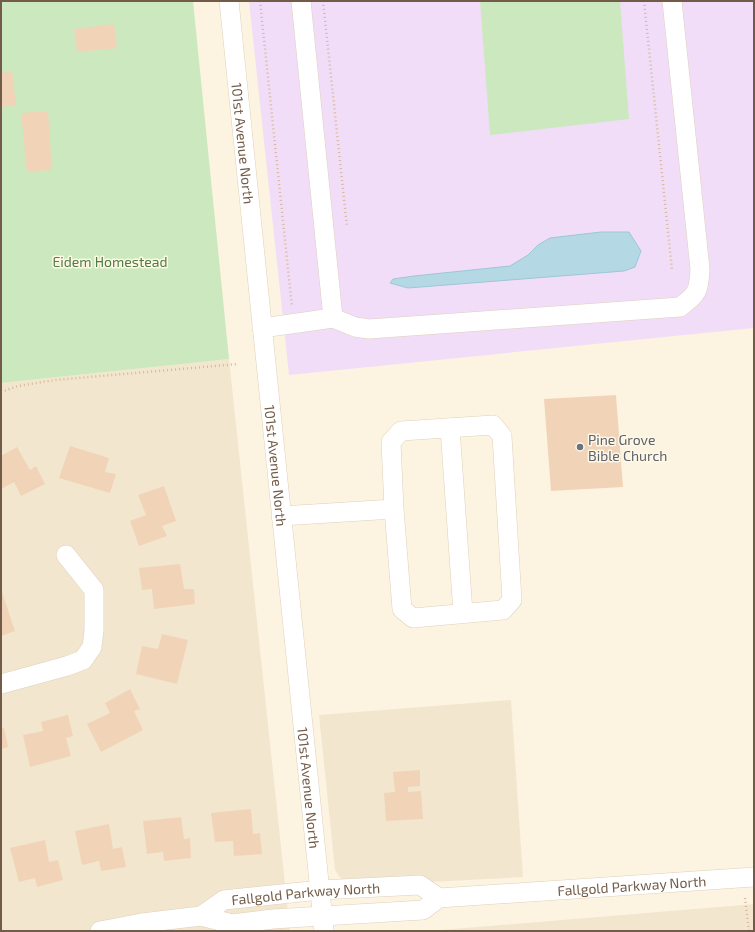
<svg xmlns="http://www.w3.org/2000/svg" width="755" height="932" font-family="'Exo 2',sans-serif">
	<style>
		.residential { fill: #f3e6ce }
		.education { fill: #f1ddf8 }
		.green { fill: #cce8bf }
		.water { fill: #b5d9e4; stroke: #9cc7d6 }
		.building { fill: #f1d4b8 }
		.lines { fill: none; stroke-linecap: round; stroke-linejoin: round }
		.minor-casing { stroke: #dfd0bc; stroke-width: 20 }
		.path { stroke: #d5b89c; stroke-width: 2.5; stroke-dasharray: 1 3; stroke-linecap: butt }
		.minor { stroke: #fff; stroke-width: 19 }
		.worship-dot { fill: #6b7280; stroke: #fff8e6; stroke-width: 1.5 }
		.labels { text-anchor: middle; dominant-baseline: central; stroke-width: 3; stroke-linejoin: round; paint-order: stroke }
		.street-label { font-size: 14px; fill: #725b48; stroke: #fff8e6 }
		.park-label { font-size: 14px; fill: #4e7d43; stroke: #fff8e6 }
		.worship-label { font-size: 14px; fill: #5b616d; stroke: #fff8e6; text-anchor: start }
	</style>
	<rect width="100%" height="100%" fill="#fcf4e0"/>
	<path class="residential" d="M229,359l61,572h-289v-548z
		M511,700l12,177 -168,9 -12,-4 -8,-12 -16,-155z
		M754,904v27h-324z"/>
	<path class="education" d="M249,1h505v327l-465,47z"/>
	<path class="green" d="M1,1h192l36,358 -228,24z
		M480,1h140l9,118 -139,16z"/>
	<path class="water" d="M601,232h28l12,19 -6,16 -11,4 -216,17 -18,-5 3,-4 21,-3 96,-10 18,-11 10,-10 12,-7z"/>
	<path class="building" d="M114,24l3,24 -40,4 -3,-23z
		M12,71l4,34 -15,2v-34z
		M48,111l4,59 -25,2 -6,-59z
		M616,395l7,92 -72,4 -7,-92z
		M70,446l39,12 -4,14 11,2 -6,19 -51,-15z
		M17,447l13,23 6,-4 9,18 -24,12 -7,-14 -13,7v-33z
		M164,486l12,35 -14,5 5,10 -28,10 -9,-25 16,-6 -8,-20z
		M180,564l4,25h10l1,15 -41,5 -2,-20 -10,1 -3,-22z
		M1,589l14,42 -14,5z
		M162,634l26,6 -11,44 -41,-10 6,-28 16,3z
		M130,689l10,20 -6,2 9,19 -42,22 -14,-28 23,-11 -5,-10z
		M68,715l5,21 -7,2 5,18 -41,11 -7,-32 20,-4 -2,-9z
		M4,728l4,19 -7,2v-20z
		M420,770v16l-12,1v5l13,-1 2,28 -37,2 -2,-28 11,-1 -2,-20z
		M251,809l2,25 7,-1 2,21 -28,2 -1,-15 -18,1 -4,-29z
		M181,817l3,22 6,-1 1,20 -27,3 -1,-9 -16,2 -4,-33z
		M109,824l4,25 9,-2 4,20 -25,4 -2,-10 -17,4 -7,-34z
		M45,840l4,22 9,-2 5,20 -26,7 -2,-9 -16,4 -9,-34z"/>
	<g class="lines">
		<defs>
			<g id="minor">
				<path id="s1" d="M229,1l95,930"/>
				<path d="M301,1l32,317"/>
				<path d="M262,328l71,-10 22,9 14,2 311,-22c18,-13 19,-17 20,-38l-28,-268"/>
				<path d="M450,428l13,185"/>
				<path d="M281,516l113,-7 8,100 11,9 90,-8 9,-10 -10,-164 -9,-11 -92,6 -10,11 3,67"/>
				<path d="M1,684l66,-18 16,-6 9,-13 2,-17v-40l-28,-35"/>
				<path id="s2" d="M201,916l23,-16 96,-10 100,-5 19,13"/>
				<path id="s3" d="M100,931l42,-8 59,-7 31,8 41,-5 150,-9 16,-12 315,-21"/>
			</g>
		</defs>
		<use href="#minor" class="minor-casing"/>
		<path class="path" d="M260,1l32,306
			M323,1l24,226
			M644,1l28,269
			M1,392l17,-6 37,-6 183,-16
			M745,898l4,33"/>
		<use href="#minor" class="minor"/>
	</g>
	<circle class="worship-dot" cx="580" cy="447" r="4"/>
	<g class="labels">
		<g class="street-label">
			<text stroke="none"><textPath href="#s1" startOffset="143">101st Avenue North</textPath></text>
			<text stroke="none"><textPath href="#s1" startOffset="467">101st Avenue North</textPath></text>
			<text stroke="none"><textPath href="#s1" startOffset="791">101st Avenue North</textPath></text>
			<text stroke="none"><textPath href="#s3" startOffset="539">Fallgold Parkway North</textPath></text>
			<text stroke="none"><textPath href="#s2" startOffset="110">Fallgold Parkway North</textPath></text>
		</g>
		<g class="park-label">
			<text x="110" y="261">Eidem Homestead</text>
		</g>
		<g class="worship-label">
			<text x="588" y="439">Pine Grove<tspan x="588" dy="16">Bible Church</tspan></text>
		</g>
	</g>
	<rect width="755" height="932" fill="none" stroke="#725b48" stroke-width="4"/>
</svg>
